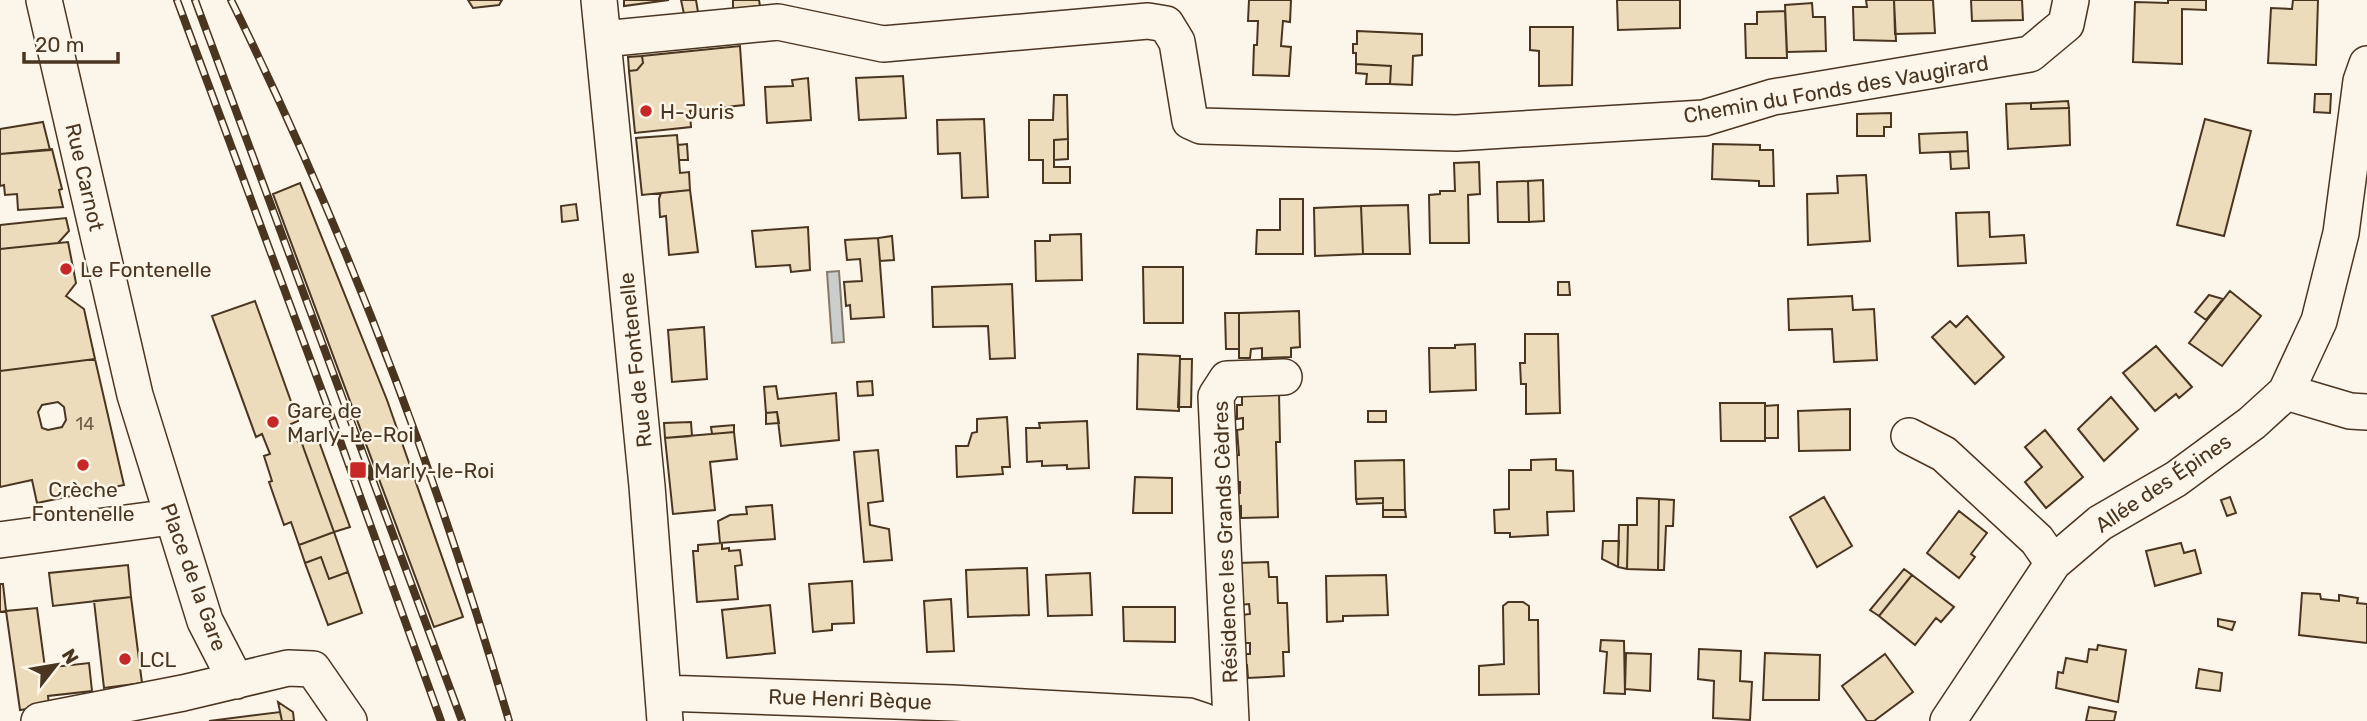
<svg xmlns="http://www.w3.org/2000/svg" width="2367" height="721" font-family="Rubik,sans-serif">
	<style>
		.water { fill: #c9cecd; stroke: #887966; stroke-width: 2 }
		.building { fill: #ecdcbc; stroke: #4a3520; stroke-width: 2; fill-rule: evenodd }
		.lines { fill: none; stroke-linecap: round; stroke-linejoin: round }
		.minor-casing { stroke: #4a3520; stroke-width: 38 }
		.minor { stroke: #fbf6e9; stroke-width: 35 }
		.rail-casing { stroke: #4a3520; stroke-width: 8 }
		.rail { stroke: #fbf6e9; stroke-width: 5; stroke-dasharray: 16; stroke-linecap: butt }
		.poi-dot { fill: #c62828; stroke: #fbf6e9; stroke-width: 2.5 }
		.labels { text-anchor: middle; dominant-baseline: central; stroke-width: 5; stroke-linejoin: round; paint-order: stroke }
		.number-label { font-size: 18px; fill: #725f47 }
		.street-label { font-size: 21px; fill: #4a3520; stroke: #fbf6e9 }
		.poi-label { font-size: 21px; fill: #4a3520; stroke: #fbf6e9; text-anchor: start }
	</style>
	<rect width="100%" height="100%" fill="#fbf6e9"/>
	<path class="water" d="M839,271l5,71 -12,1 -5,-71z"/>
	<path class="building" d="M468,0h34l-3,5 -26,3z
		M624,0h45l-45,6z
		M681,0h15l2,12 -14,2z
		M733,0h26l1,6 -27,3z
		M1249,0h42l-1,22 -7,-1 -2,25 10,1 -2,29 -36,-1 1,-30h3l1,-24h-10z
		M1617,0h63v28l-62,2z
		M1866,0h28l2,41 -42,-1 -1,-33h14z
		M1894,0h39l2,33 -40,1z
		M1971,0h51l1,20 -51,1z
		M2168,0h38v10l-24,-1v55l-49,-2 2,-60 33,1z
		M2293,0h25l-2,65 -48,-2 3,-55 21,1z
		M1812,3l1,14h12l1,34 -39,1 -2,-47z
		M1785,11l2,47h-41l-1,-34h12v-12z
		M1530,27h43l-1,58 -33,1v-35l-9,-1z
		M1357,31l65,3v21l-9,1 -1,29 -22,-1 1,-18 -35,-2v-11h-3v-9h4z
		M740,46l4,59 -54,6 1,16 -56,6 -6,-62 8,-1 6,-7 -1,-7z
		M642,56l1,7 -6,7 -8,1 -1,-14z
		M1356,64l35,2 -1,18h-24l1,-10 -11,-1z
		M903,76l3,42 -47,2 -3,-42z
		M808,78l3,42 -44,3 -2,-36 28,-1 -1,-6z
		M2315,94h16l-1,19 -16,-1z
		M1054,95h13l1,44 -14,1v27h16v16h-27v-23h-14v-40h24z
		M2068,101l1,7 -38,1v-6z
		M2031,103v6l38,-1 1,37 -62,4 -2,-45z
		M1891,113v14h-7v9h-27v-22z
		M984,119l4,78 -26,1 -2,-45 -22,1 -1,-34z
		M2205,119l46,12 -27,105 -47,-11z
		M43,122l7,28 -50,4v-25z
		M1967,132l1,19 -48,2 -1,-19z
		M677,135l3,38 9,-1 1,18 -48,5 -6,-57z
		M1068,139v20l-14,1v-20z
		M687,144l1,16h-9l-1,-15z
		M1713,144l47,1v5h13l1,36h-15v-5l-47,-2z
		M52,149l10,40 -3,1 4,17 -45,3 -1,-16 -12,1 -1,-10 -4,1v-32z
		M1968,151l1,17 -18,1 -1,-17z
		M1479,162l1,32 -12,1 1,48h-39l-1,-48 11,-1v-3h15l-1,-28z
		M1866,175l4,66 -62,4 -1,-51 31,-1 -1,-17z
		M1543,180l1,41 -15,1 -1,-41z
		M1528,181l1,41h-31l-1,-40z
		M300,183l87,217 76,217 -29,10 -161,-433z
		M690,190l8,62 -29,3 -3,-39 -6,1 -1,-18 2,-6z
		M1280,199h23v55h-47l1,-24h23z
		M576,204l2,16 -16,2 -1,-16z
		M1408,205l2,49h-47l-2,-48z
		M1361,206l2,48 -48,2 -1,-48z
		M1989,212l1,25 34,-2 2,28 -68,3 -2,-53z
		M66,218l3,13 -11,12 -58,6v-24z
		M808,227l2,43 -19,2 -1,-7 -34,2 -4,-36z
		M1081,234l1,46 -46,1 -1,-40h15v-6z
		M892,236l2,24 -14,1 -2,-23z
		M878,238l6,79 -33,2 -1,-14 -4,1 -2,-24 18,-1 -2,-22 -13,1 -2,-20z
		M68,242l8,41 -10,13 18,13 11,50 -95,12v-122z
		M1143,267h40v56h-39z
		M1558,282h11l1,13h-12z
		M1012,284l3,74 -25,1 -2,-33 -55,1 -1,-40z
		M2230,291l31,25 -39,50 -33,-23z
		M2209,295l14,4 -17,21 -11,-8z
		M1852,296l1,14 21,-1 3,51 -43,2 -2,-33 -43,1 -1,-31z
		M255,301l43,120 -7,3 7,18 3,-1 33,91 -35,13 -8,-23 -7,3 -15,-43 3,-1 -8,-25 6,-2 -8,-20 -6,3 -44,-121z
		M1299,311l1,36 -9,1v9l-29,1v-10l-11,1 -1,9h-11v-45z
		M1225,313h14v36h-13z
		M1967,316l37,41 -29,27 -43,-47 18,-16 6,6z
		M704,327l3,52 -35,3 -4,-52z
		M1525,334h33l2,79 -34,1v-30h-5l-1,-21h5z
		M1475,344l1,46 -46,2 -1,-44h26v-3z
		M2156,346l36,41 -13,11 -3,-4 -21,17 -32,-38z
		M1138,354l42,2 -1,55 -42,-2z
		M95,359l29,126 -87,18 -5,-23 -32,7v-116zM58,402l6,5 2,13 -4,7 -14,3 -6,-2 -4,-16 4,-7z
		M1180,359h12l-1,48h-13z
		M872,381l1,14 -15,1 -1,-14z
		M776,386l2,13 58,-6 3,47 -58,6 -4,-34 -11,1 -2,-26z
		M1279,393l1,49h-4l2,75 -37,1v-12l-5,1 1,-14h3v-11h-4l1,-27h2l-2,-25 6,-1v-11l-6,1v-14h5v-11z
		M2111,397l27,32 -34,32 -26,-32z
		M1720,403h45v38h-44z
		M1778,405v33h-13v-32z
		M1850,409v41l-51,1 -1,-40z
		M1368,411h18v11h-18z
		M777,412l2,11 -13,1v-11z
		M1007,417l3,50h-8l1,7 -46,3 -1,-31h12l4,-13 5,-1v-13z
		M1087,421l2,47 -22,1v-4l-25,1v-5l-15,1 -1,-34h14l-1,-5z
		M691,422l1,14 -27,2 -1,-15z
		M734,425v7l-22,2 -1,-7z
		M2045,430l38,47 -37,31 -21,-26 17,-15 -17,-20z
		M734,432l3,27 -27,3 5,48 -42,4 -8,-76z
		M317,436l33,91 -16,5 -33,-91z
		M878,450l5,51 -15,2 2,22 19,4 3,31 -28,2 -10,-110z
		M1556,459v11l17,1 1,40 -27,1 1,23 -38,2v-4h-15l-1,-23 15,-1v-39h22v-10z
		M1404,460l1,50h-22v-12l-27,1 -1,-38z
		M1135,477l37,1v35h-39z
		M1824,497l28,49 -35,21 -27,-50z
		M2230,497l6,16 -9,3 -6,-16z
		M1383,498v5l-26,1 -1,-5z
		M1637,498l22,1 -1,71 -31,-1 1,-44h9z
		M1659,499l15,1 -1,26h-7l-2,44h-6z
		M772,505l3,34 -55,4 -2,-22 12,-6 17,-1 -1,-7z
		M1383,510h22l1,7h-23z
		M1959,511l28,22 -16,21 4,3 -16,21 -32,-25z
		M1619,525h9l-1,44 -9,-2z
		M334,532l14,40 -19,7 -8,-22 -16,6 -6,-18z
		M1603,541h16l-1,26 -16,-8z
		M722,543v6l7,-1v3l11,-1 2,15 -7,1 3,33 -41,3 -4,-51h5v-6z
		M2181,543l3,10 11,-3 6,23 -46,13 -9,-35z
		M321,557l8,22 19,-7 14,41 -34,12 -23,-62z
		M1268,562l1,15h8l1,26h9l2,49h-6l1,24 -36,2 -1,-13 -8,1 -1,-12h12v-11h-7l-1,-28 8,-1 -1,-10 -10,1 -2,-42z
		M128,565l3,32 -78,9 -4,-33z
		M1027,568l2,47 -61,2 -2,-47z
		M1904,569l8,6 -33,41 -9,-6z
		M1090,573l2,42 -44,1 -2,-41z
		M1386,575l2,40 -45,1v5l-16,1 -1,-46z
		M1912,575l42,32 -13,15 -5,-4 -21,27 -36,-29z
		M852,581l2,42 -22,1v6l-19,2 -4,-48z
		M0,584h3l3,27 -6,1z
		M2302,593l18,1 1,5 18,2v-6l19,3 -1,5 10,1v39l-68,-8z
		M131,597l11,86 -38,5 -10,-87z
		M951,599l3,52 -27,1 -3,-51z
		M1508,602h15l6,4v14h9l1,74 -60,1v-29l25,-2 -1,-58z
		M770,605l5,48 -48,5 -5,-48z
		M1123,607h52v35l-51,-1z
		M37,608l8,60 44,-5 3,28 -44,5 1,10 -29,4 -14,-99z
		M2218,619l17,3 -3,8 -14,-4z
		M1601,640l23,1 1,53 -21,-1 3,-41 -7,-1z
		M2098,645l28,5 -8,52 -62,-14 2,-16 5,1 3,-15 21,4 2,-13 8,1z
		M1699,649l42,2 -1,30 12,1 -2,38 -37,-2 1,-37 -16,-2z
		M1626,653l25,1 -1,37 -25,-2z
		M1765,653l55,2 -1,45h-56z
		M1885,654l28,38 -39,29h-7l-25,-35z
		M2199,669l23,4 -2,18 -24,-3z
		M278,702l15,10 1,9h-12z
		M2089,707l27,5 -2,9h-28z
		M280,712l2,9h-73z"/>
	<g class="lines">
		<defs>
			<path id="minor" d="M44,0l91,395 70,226 31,60
				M599,0l48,486 18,235
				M603,39l175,-17 105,22 265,-23 18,3 11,18 13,79 11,5 255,7 248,-15 69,-21 257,-43 36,-30 5,-24
				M2286,392l64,19 17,1
				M1909,436l35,18 93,86 16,23
				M0,540l171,-23
				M663,693l290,10 236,13 15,5
				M39,721l144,-28 105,-25 25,1 36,52
				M1231,721l-15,-325 11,-17 57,-2
				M1948,721l105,-158 47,-40 76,-44 76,-56 34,-31 33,-71 22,-88 20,-152 6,-17"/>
		</defs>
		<use href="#minor" class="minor-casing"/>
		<use href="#minor" class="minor"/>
		<defs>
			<path id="rail" d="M177,0l152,410 112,311
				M195,0l267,721
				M231,0c114,231 206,473 278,721"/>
		</defs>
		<use href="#rail" class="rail-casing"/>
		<use href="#rail" class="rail"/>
	</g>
	<g class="poi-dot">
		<circle cx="646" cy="111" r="7"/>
		<circle cx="66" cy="269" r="7"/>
		<circle cx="273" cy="422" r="7"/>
		<circle cx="83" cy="465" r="7"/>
		<rect x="349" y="461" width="18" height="18" rx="3.5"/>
		<circle cx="125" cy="659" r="7"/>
	</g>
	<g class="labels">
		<g class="number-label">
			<text x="85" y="424">14</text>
		</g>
		<g class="street-label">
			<text transform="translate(1836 89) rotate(-10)">Chemin du Fonds des Vaugirard</text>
			<text transform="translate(85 177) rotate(77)">Rue Carnot</text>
			<text transform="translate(635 360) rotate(-96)">Rue de Fontenelle</text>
			<text transform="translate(2163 483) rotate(-34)">Allée des Épines</text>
			<text transform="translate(1225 542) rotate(-92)">Résidence les Grands Cèdres</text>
			<text transform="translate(194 577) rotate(70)">Place de la Gare</text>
			<text transform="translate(850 699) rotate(2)">Rue Henri Bèque</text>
		</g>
		<g class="poi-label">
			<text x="660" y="111">H-Juris</text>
			<text x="80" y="269">Le Fontenelle</text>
			<text x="287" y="410">Gare de<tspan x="287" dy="24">Marly-Le-Roi</tspan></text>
			<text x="374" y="470">Marly-le-Roi</text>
			<text x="83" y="489" text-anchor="middle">Crèche<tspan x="83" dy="24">Fontenelle</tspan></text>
			<text x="139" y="659">LCL</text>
		</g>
	</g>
	<g transform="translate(56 665) rotate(59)" stroke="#fbf6e9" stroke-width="5" paint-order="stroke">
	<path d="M0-5L12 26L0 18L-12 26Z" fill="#4a3520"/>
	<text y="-10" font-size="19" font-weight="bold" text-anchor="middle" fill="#4a3520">N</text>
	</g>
	<path d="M24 52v10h94v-10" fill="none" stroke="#4a3520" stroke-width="3.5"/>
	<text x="35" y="52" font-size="21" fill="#4a3520" stroke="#fbf6e9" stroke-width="5" paint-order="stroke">20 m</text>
</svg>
